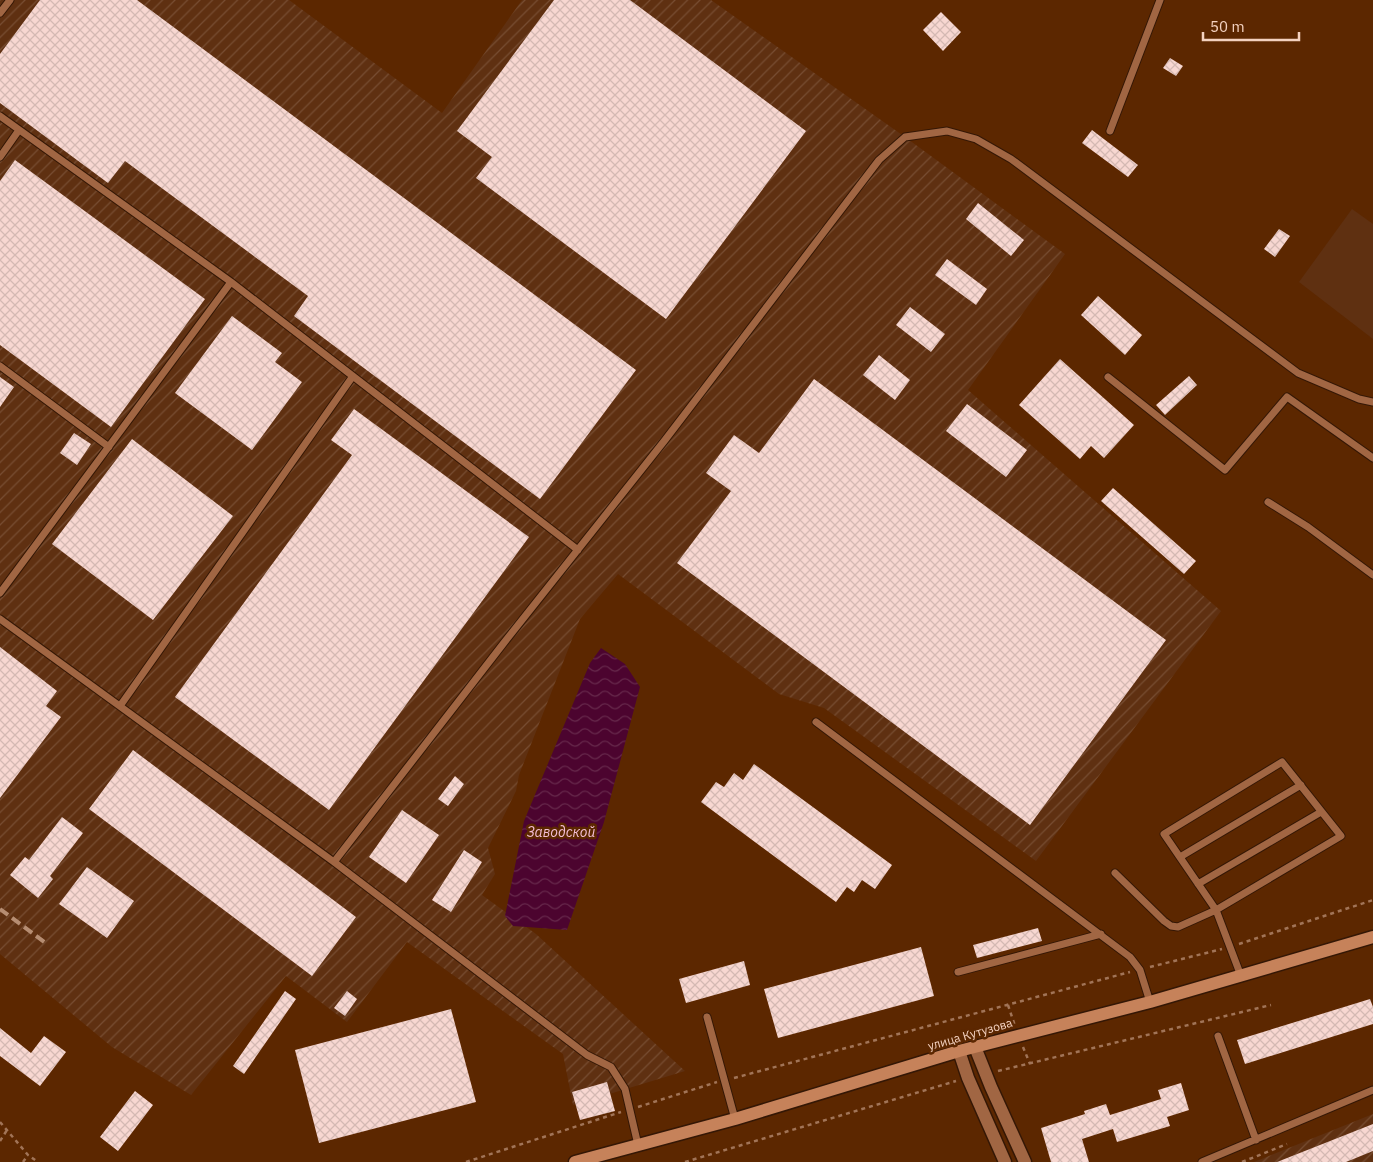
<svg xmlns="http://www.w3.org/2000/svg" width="1373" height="1162" font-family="'IBM Plex Sans',sans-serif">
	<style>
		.built { fill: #5f3011 }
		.industrial { fill: url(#industrial-furrows) }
		.water { fill: url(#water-waves) }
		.building { fill: url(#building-cross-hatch) }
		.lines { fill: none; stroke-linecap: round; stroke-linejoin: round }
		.service-casing { stroke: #341705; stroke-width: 9 }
		.minor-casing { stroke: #341705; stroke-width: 15 }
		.primary-casing { stroke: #341705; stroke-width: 15 }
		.path { stroke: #a17457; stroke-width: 2.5; stroke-dasharray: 4 4; stroke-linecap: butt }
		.service { stroke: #a16643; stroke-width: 7 }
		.minor { stroke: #a16643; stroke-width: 12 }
		.primary { stroke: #c6825a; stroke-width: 12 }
		.rail { stroke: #b68d72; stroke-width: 4; stroke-dasharray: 10 5; stroke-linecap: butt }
		.labels { text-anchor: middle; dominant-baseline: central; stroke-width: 5; stroke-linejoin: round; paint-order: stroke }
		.street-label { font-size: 12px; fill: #f4d2c0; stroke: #5c2700 }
		.water-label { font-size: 14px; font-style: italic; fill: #f3bed5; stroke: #5c2700 }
	</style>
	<defs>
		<pattern id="industrial-furrows" width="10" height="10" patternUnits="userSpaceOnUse" patternTransform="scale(1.25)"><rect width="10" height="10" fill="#5f3011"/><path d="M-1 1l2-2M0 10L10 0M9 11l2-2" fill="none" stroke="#774d32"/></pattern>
		<pattern id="water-waves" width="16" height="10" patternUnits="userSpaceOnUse" patternTransform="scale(1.25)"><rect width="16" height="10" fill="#4c042f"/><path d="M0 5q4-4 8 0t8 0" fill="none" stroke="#66284b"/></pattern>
		<pattern id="building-cross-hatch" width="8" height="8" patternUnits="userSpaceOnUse" patternTransform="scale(1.25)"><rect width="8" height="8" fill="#f7d7d1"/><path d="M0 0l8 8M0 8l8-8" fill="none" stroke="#d4b9b3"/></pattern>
	</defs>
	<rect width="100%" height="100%" fill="#5c2700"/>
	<path class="built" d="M1352,209l21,15v115l-74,-57z"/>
	<path class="industrial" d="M0,0h289l153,113 80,-113h189l194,137 160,117 -97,136 253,221 -185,250 -212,-153 -45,-14 -161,-120 -38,45 -61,156 -3,16 -28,57 7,26 -13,21 54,39 149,137 -112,34 -10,-51 -156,-112 -60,80 -61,-46 -95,119 -79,-48 -112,-93z
		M1373,1114v48h-119z"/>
	<path class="water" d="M601,648l24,16 15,23 -36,135 -37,108 -54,-4 -8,-10 19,-95 66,-158z"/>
	<path class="building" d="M40,0h97l499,370 -96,129 -246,-183 14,-20 -183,-135 -17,22 -108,-80v-49z
		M554,0h76l176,131 -140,188 -190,-141 16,-21 -35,-26z
		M941,12l20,20 -18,19 -20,-21z
		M1170,58l13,8 -7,10 -13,-8z
		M1092,130l46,35 -10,12 -46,-34z
		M15,160l190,139 -94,128 -111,-82v-164z
		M978,203l46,37 -13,16 -45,-37z
		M1279,229l11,7 -15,21 -11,-8z
		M947,259l40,30 -11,16 -41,-30z
		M1098,296l44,39 -17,20 -44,-40z
		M910,307l35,27 -14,18 -35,-27z
		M232,316l50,37 -7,9 27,20 -50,68 -77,-57z
		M879,355l31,25 -15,20 -32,-25z
		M1060,359l74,66 -30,33 -13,-12 -11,13 -61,-54z
		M1189,376l8,9 -32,30 -9,-10z
		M0,377l14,10 -14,20z
		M814,379l352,261 -136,185 -353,-262 54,-72 -25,-18 28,-38 25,18z
		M967,404l60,46 -21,27 -60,-46z
		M354,409l175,128 -200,273 -154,-113 177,-242 -21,-15z
		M74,433l17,11 -14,21 -17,-12z
		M132,439l101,77 -80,104 -101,-76z
		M1113,488l83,73 -12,13 -83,-73z
		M0,647l57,44 -11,15 15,11 -61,81z
		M133,750l223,167 -44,59 -223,-167z
		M754,764l138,101 -17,24 -13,-9 -8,12 -7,-5 -11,15 -135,-100 15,-20 8,5 10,-14 9,7z
		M455,776l9,8 -16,22 -10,-7z
		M402,810l37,25 -33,48 -37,-26z
		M62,817l21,16 -33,43 3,3 -15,19 -28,-23 15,-18 4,3z
		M464,850l18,12 -31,50 -19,-12z
		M87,867l47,34 -27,37 -48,-34z
		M1038,928l4,13 -65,17 -4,-13z
		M921,947l13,49 -156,42 -14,-49z
		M744,961l6,24 -64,18 -7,-24z
		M285,991l11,8 -52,75 -11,-8z
		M347,991l10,8 -12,17 -11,-8z
		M1370,999l3,8v17l-128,40 -8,-24z
		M451,1009l25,93 -157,41 -24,-93z
		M0,1028l31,25 13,-17 22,16 -26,34 -40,-30z
		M607,1082l8,29 -35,9 -8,-28z
		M1181,1083l8,27 -22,7 3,9 -53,16 -4,-13 -31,10 7,23h-38l-10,-34 44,-14 -1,-3 22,-7 4,11 51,-16 -3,-9z
		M135,1091l18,14 -35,46 -18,-14z
		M1373,1124v27l-27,11h-69z"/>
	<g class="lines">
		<defs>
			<path id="service" d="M0,13l10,-13
				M0,116l231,166
				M1110,131l50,-131
				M0,157l19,-27
				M0,366l109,81
				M1108,377l117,93 62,-73 86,61
				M1268,502l40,25 65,48
				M0,593l231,-311 347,268
				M0,619l334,243
				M120,706l233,-330
				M816,722l314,235 10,13 10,32
				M1180,857l121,-72
				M1115,873l49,48 7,5 7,1 38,-17 125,-74 -59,-74 -118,72 52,76 25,66
				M1198,884l123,-72
				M958,972l143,-38
				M707,1017l28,102
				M1218,1036l38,104
				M638,1145l-13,-56 -14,-22 -24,-12 -253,-193 169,-218 162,-204 214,-280 26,-23 42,-6 29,8 35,20 287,214 61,26 14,3
				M1202,1162l171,-72"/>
			<path id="minor" d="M975,1047l16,40 34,75
				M959,1051l9,27 37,84"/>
			<path id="primary" d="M575,1162l160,-43 224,-68 191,-49 223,-65"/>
		</defs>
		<use href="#service" class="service-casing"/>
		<use href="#minor" class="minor-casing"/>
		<use href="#primary" class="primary-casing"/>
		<path class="path" d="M1239,944l134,-44
			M1150,967l72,-18
			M1008,1005l7,21
			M1023,1047l7,17
			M998,1071l273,-66
			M734,1078l396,-106
			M638,1107l79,-25
			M0,1122l28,33 10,7
			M0,1141l7,-11
			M23,1162l5,-7
			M466,1162l155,-50
			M685,1162l271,-81
			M1242,1162l45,-18"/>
		<use href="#service" class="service"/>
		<use href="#minor" class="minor"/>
		<use href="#primary" class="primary"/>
		<path class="rail" d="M0,909l47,35"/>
	</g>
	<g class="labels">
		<g class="street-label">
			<text transform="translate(970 1034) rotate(-16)">улица Кутузова</text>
		</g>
		<g class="water-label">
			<text x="561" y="832">Заводской</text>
		</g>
	</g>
	<path d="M1203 32v8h96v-8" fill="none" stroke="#f4d2c0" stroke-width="2.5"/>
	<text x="1210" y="32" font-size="15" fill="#f4d2c0" stroke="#5c2700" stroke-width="4" paint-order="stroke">50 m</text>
</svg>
